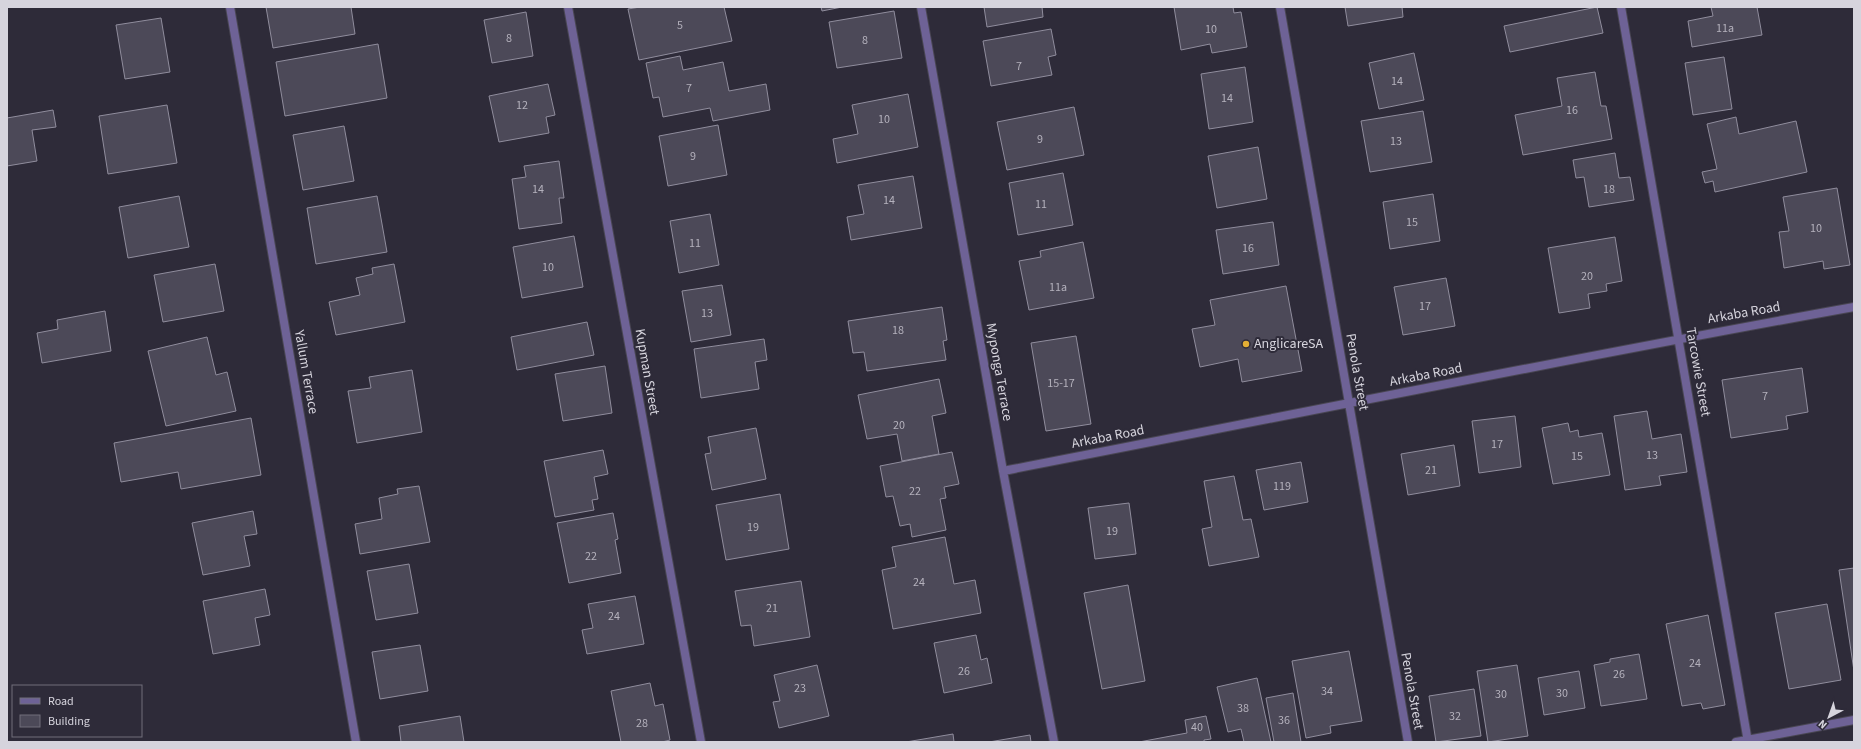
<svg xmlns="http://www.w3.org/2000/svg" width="1861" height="749" font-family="'Source Sans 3',sans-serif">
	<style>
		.building { fill: #4c4958; stroke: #908d9d }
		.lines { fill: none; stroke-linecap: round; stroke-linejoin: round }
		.street-casing { stroke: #494653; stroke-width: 10 }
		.street { stroke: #6e6296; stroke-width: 8 }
		.poi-dot { fill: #e3ae35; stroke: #2e2b39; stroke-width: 1.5 }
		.labels { text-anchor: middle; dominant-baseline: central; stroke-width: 4; stroke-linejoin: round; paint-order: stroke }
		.number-label { font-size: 12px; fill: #b4b1bc }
		.street-label { font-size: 14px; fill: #d6d4dd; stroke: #2e2b39 }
		.poi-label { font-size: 14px; fill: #d6d4dd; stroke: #2e2b39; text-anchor: start }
	</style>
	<rect width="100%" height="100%" fill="#2e2b39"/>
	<path class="building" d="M266,7h85l4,27 -82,14z
		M640,7h84l8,34 -93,19 -11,-51z
		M821,7h21l-20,4z
		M984,7h58l1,10 -56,10z
		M1174,7h59l1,6 7,-1 6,35 -35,6 -2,-9 -29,6z
		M1345,7h57l1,10 -55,9z
		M1597,7l6,26 -93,19 -6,-26z
		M1711,7h46l5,28 -70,12 -4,-26 25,-5z
		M894,11l8,47 -65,10 -8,-46z
		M526,12l7,44 -41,7 -8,-43z
		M161,18l9,54 -45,7 -9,-54z
		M1051,29l5,26 -8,2 4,18 -61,11 -8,-45z
		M378,44l9,54 -102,18 -9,-54z
		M1414,53l10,47 -45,9 -10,-46z
		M680,56l3,14 40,-8 6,29 37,-7 4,26 -57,11 -3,-13 -47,9 -4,-20 -6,1 -7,-35z
		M1724,57l8,52 -39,6 -8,-52z
		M1245,67l8,55 -44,7 -8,-55z
		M1595,72l6,34h5l6,33 -89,16 -8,-40 47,-9 -5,-28z
		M548,84l7,31 -9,2 3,16 -50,9 -10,-46z
		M908,94l10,53 -81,16 -4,-24 25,-5 -6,-29z
		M167,105l10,58 -69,11 -9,-58z
		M1074,107l10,48 -77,15 -10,-48z
		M53,110l3,17 -24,3 5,31 -30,5v-48z
		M1423,111l9,51 -62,10 -9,-51z
		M1736,117l3,17 57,-13 11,51 -92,20 -2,-11 -8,2 -3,-11 15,-3 -10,-45z
		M718,125l9,50 -59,11 -9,-50z
		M344,126l10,55 -51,9 -10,-55z
		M1258,147l9,52 -50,9 -9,-52z
		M1615,153l4,25 11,-1 4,23 -45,7 -5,-30 -8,1 -3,-18z
		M559,161l5,37h-5l3,25 -43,6 -7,-50 14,-2 -2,-11z
		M1063,173l10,52 -55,10 -9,-52z
		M913,176l9,52 -71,12 -4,-23 17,-3 -6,-29z
		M1837,188l13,77 -26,4 -1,-8 -39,7 -5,-36 10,-1 -6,-34z
		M1433,194l7,47 -50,8 -7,-47z
		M179,196l10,51 -61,11 -9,-51z
		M377,196l10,56 -71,12 -9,-56z
		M710,214l9,51 -40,8 -9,-52z
		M1273,222l6,43 -56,9 -7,-44z
		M574,236l9,51 -61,11 -9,-51z
		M1615,237l7,44 -16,3 1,7 -19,3 2,14 -31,5 -11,-65z
		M1083,242l11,56 -65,12 -10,-49 22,-4 -1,-6z
		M215,264l9,47 -61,11 -9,-47z
		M394,264l11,58 -69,13 -7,-33 31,-7 -4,-17 17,-4 -1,-6z
		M1446,278l9,48 -52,9 -9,-48z
		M722,285l9,50 -40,7 -9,-51z
		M1286,286l16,85 -60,11 -4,-23 -38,8 -8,-38 23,-4 -5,-25z
		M942,307l5,33 -4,1 3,19 -79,11 -3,-19 -11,1 -5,-32z
		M105,311l6,40 -69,12 -5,-30 21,-4 -1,-9z
		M587,322l7,33 -77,15 -6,-33z
		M1076,336l15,88 -45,7 -15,-88z
		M207,337l9,38 11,-3 9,39 -70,15 -18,-75z
		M764,339l3,21 -12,2 4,27 -58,9 -7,-49z
		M605,366l7,47 -49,8 -8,-47z
		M1802,368l6,44 -22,4 2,13 -57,9 -9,-58z
		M412,370l10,62 -65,11 -9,-52 23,-3 -2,-11z
		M939,379l7,34 -14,3 7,38 -37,7 -5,-27 -30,5 -9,-44z
		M1647,411l5,28 29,-5 6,38 -28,4 2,9 -36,5 -11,-74z
		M1515,416l6,51 -42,6 -7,-52z
		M251,418l10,57 -80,14 -3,-17 -57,10 -7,-39z
		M1568,423l2,9 8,-2 1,7 23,-4 8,42 -57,9 -11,-56z
		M756,428l10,51 -54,11 -7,-36 6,-1 -3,-16z
		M1454,445l6,41 -52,9 -7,-41z
		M603,450l5,24 -14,3 4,22 -6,1 2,10 -39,7 -11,-56z
		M952,452l7,32 -15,3 2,11 -6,1 6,31 -34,7 -2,-13 -10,2 -7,-30 -7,1 -6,-31z
		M1301,462l7,40 -44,8 -8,-40z
		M1234,476l9,44 8,-1 8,38 -50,9 -7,-37 10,-2 -8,-46z
		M419,486l11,56 -70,12 -5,-30 27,-5 -3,-21 19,-4 -1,-5z
		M780,494l9,55 -63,11 -10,-55z
		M1129,503l7,51 -41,5 -7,-51z
		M253,511l4,23 -13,2 6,30 -47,9 -11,-52z
		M613,513l5,26 -3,1 6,33 -52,10 -12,-60z
		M945,537l9,47 21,-4 6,33 -88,16 -11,-59 14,-3 -4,-20z
		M409,564l9,49 -42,7 -9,-49z
		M1854,568v103l-15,-101z
		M801,581l9,56 -56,9 -3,-21 -10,1 -6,-35z
		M1128,585l17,96 -43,8 -18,-96z
		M265,589l5,26 -15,3 5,27 -47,9 -10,-53z
		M635,596l9,48 -57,10 -5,-24 11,-2 -5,-24z
		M1827,604l14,76 -52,9 -14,-76z
		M1708,615l17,90 -22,4 -2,-6 -19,3 -16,-82z
		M976,635l5,25 6,-2 5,25 -48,10 -10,-50z
		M420,645l8,46 -48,8 -8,-47z
		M1349,651l13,70 -32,5 1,7 -25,5 -14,-77z
		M1639,654l8,45 -46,7 -7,-41 16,-3v-3z
		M817,665l12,51 -50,12 -6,-26 7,-1 -6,-26z
		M1517,665l11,71 -40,6 -11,-71z
		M1579,671l6,37 -41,7 -6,-37z
		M1257,678l14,64h-27l-3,-13 -13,3 -11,-45z
		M650,683l5,23 8,-2 7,36 -8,2h-41l-10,-51z
		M1474,689l7,47 -45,6 -7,-46z
		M1293,693l8,49h-27l-8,-44z
		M460,716l4,26h-63l-2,-16z
		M1206,716l5,23 -7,1v2h-65l48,-9 -2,-13z
		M953,734l1,8h-48z
		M1030,735l1,7h-42z"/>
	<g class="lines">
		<defs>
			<path id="street" d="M230,7l126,735
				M568,7l133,735
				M921,7l82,464 51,271
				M1280,7l128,735
				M1621,7l127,735
				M1003,471c284,-55 567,-113 851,-164
				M1736,742l118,-22"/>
		</defs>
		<use href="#street" class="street-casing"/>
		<use href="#street" class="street"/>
	</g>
	<circle class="poi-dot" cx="1246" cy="344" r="4"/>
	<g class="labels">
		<g class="number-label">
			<text x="680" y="25">5</text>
			<text x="1725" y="28">11a</text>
			<text x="1211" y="29">10</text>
			<text x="509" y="38">8</text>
			<text x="865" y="40">8</text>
			<text x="1019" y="66">7</text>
			<text x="1397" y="81">14</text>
			<text x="689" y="88">7</text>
			<text x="1227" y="98">14</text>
			<text x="522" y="105">12</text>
			<text x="1572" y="110">16</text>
			<text x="884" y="119">10</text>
			<text x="1040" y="139">9</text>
			<text x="1396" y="141">13</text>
			<text x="693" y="156">9</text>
			<text x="538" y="189">14</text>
			<text x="1609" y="189">18</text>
			<text x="889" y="200">14</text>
			<text x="1041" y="204">11</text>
			<text x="1412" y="222">15</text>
			<text x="1816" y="228">10</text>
			<text x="695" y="243">11</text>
			<text x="1248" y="248">16</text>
			<text x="548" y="267">10</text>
			<text x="1587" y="276">20</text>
			<text x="1058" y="287">11a</text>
			<text x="1425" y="306">17</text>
			<text x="707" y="313">13</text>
			<text x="898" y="330">18</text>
			<text x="1061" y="383">15-17</text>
			<text x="1765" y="396">7</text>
			<text x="899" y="425">20</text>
			<text x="1497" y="444">17</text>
			<text x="1652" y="455">13</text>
			<text x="1577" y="456">15</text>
			<text x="1431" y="470">21</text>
			<text x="1282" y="486">119</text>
			<text x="915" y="491">22</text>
			<text x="753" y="527">19</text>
			<text x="1112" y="531">19</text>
			<text x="591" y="556">22</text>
			<text x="919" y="582">24</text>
			<text x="772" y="608">21</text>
			<text x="614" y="616">24</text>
			<text x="1695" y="663">24</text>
			<text x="964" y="671">26</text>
			<text x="1619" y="674">26</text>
			<text x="800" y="688">23</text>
			<text x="1327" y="691">34</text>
			<text x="1562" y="693">30</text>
			<text x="1501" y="694">30</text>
			<text x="1243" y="708">38</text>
			<text x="1455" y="716">32</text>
			<text x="1284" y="720">36</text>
			<text x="642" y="723">28</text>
			<text x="1197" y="727">40</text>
		</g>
		<g class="street-label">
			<text transform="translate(1744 313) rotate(-10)">Arkaba Road</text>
			<text transform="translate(306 372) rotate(80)">Yallum Terrace</text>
			<text transform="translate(647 372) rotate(80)">Kupman Street</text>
			<text transform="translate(999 372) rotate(80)">Myponga Terrace</text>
			<text transform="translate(1357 372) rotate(80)">Penola Street</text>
			<text transform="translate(1698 372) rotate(80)">Tarcowie Street</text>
			<text transform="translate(1426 375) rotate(-11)">Arkaba Road</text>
			<text transform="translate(1108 437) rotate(-11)">Arkaba Road</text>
			<text transform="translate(1412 691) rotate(80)">Penola Street</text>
		</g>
		<g class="poi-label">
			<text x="1254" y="344">AnglicareSA</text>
		</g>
	</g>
	<rect width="1861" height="749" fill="none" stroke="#d6d4dd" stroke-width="16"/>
	<rect x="12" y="685" width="130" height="52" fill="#2e2b39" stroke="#716f7b"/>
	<rect x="20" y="698" width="20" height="6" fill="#6e6296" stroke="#716f7b"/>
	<text x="48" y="705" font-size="12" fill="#d6d4dd">Road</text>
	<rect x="20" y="715" width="20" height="12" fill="#4c4958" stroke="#716f7b"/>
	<text x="48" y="725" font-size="12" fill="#d6d4dd">Building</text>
	<g transform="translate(1829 717) rotate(221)" stroke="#2e2b39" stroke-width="3" paint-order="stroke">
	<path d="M0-3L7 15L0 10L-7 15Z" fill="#d6d4dd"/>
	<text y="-6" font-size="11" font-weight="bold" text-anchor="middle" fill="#d6d4dd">N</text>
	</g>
</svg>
